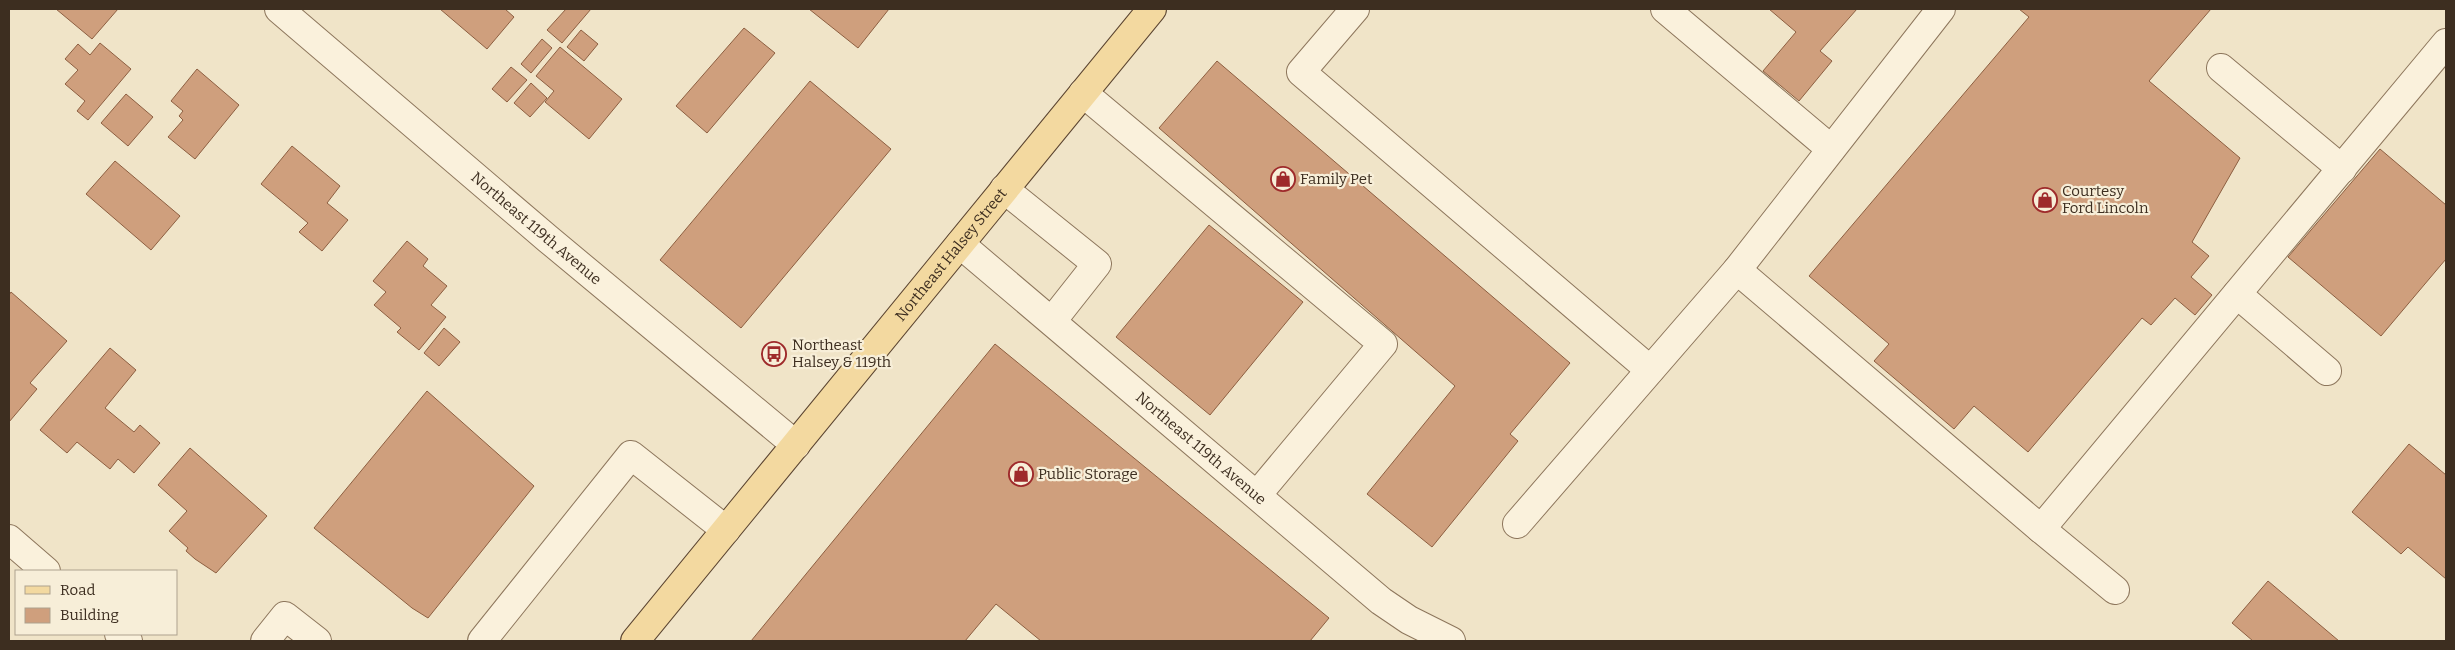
<svg xmlns="http://www.w3.org/2000/svg" width="2455" height="650" font-family="Bitter,serif">
	<style>
		.building { fill: #cf9f7d; stroke: #8d5f41 }
		.lines { fill: none; stroke-linecap: round; stroke-linejoin: round }
		.minor-casing { stroke: #8d765c; stroke-width: 30 }
		.major-casing { stroke: #5b4430; stroke-width: 30 }
		.minor { stroke: #faf1dc; stroke-width: 28 }
		.major { stroke: #f3d9a0; stroke-width: 28 }
		.labels { text-anchor: middle; dominant-baseline: central; stroke-width: 4.5; stroke-linejoin: round; paint-order: stroke }
		.poi-label { font-size: 15px; fill: #3d2e20; stroke: #f7eed8; text-anchor: start }
		.street-label { font-size: 15px; fill: #3d2e20; stroke: #f7eed8 }
	</style>
	<rect width="100%" height="100%" fill="#f0e4c8"/>
	<path class="building" d="M56,9h62l-26,30z
		M440,9h65l9,8 -27,32z
		M566,9h25l-29,34 -15,-13z
		M809,9h80l-31,39z
		M1769,9h88l-37,42 12,10 -33,40 -36,-30 33,-39z
		M2019,9h192l-62,72 91,77 -48,84 17,14 -18,21 21,18 -17,20 -20,-17 -24,27 -9,-7 -114,134 -54,-46 -20,23 -80,-68 15,-17 -80,-68 220,-259z
		M744,28l31,25 -68,80 -31,-27z
		M581,30l17,14 -14,17 -17,-14z
		M542,39l10,9 -21,25 -10,-9z
		M100,43l31,26 -43,51 -11,-9 8,-10 -20,-17 13,-14 -13,-11 13,-15 12,11z
		M560,47l62,52 -33,40 -44,-37 9,-11 -18,-15z
		M1217,61l353,302 -60,71 8,7 -86,106 -65,-53 88,-108 -296,-258z
		M511,67l16,13 -20,22 -15,-13z
		M197,69l42,36 -44,54 -27,-22 15,-17 -4,-4 4,-5 -12,-10z
		M810,81l81,68 -150,179 -81,-68z
		M531,83l16,15 -17,19 -16,-14z
		M126,94l27,23 -25,29 -27,-23z
		M292,146l48,40 -13,17 21,17 -26,31 -23,-19 9,-9 -47,-39z
		M2380,149l66,56v54l-65,77 -93,-79z
		M115,161l65,55 -29,34 -65,-56z
		M1209,225l94,77 -93,113 -94,-78z
		M407,241l21,18 -5,7 24,20 -16,19 15,12 -27,33 -22,-18 4,-4 -27,-23 12,-13 -13,-11z
		M11,292l56,49 -37,42 7,6 -28,33v-127z
		M444,328l16,14 -21,24 -15,-13z
		M995,344l334,274 -19,23h-269l-45,-37 -31,37h-214z
		M110,348l26,22 -31,38 29,24 6,-7 20,18 -26,30 -16,-14 -8,10 -33,-27 -10,11 -27,-23z
		M427,391l107,95 -106,132 -16,-10 -98,-80z
		M2409,444l37,31v104l-38,-32 -7,7 -49,-42z
		M190,448l77,68 -51,57 -21,-14 -9,-8 2,-3 -19,-17 18,-20 -29,-26z
		M2268,581l71,60h-86l-21,-18z"/>
	<g class="lines">
		<defs>
			<g id="minor">
				<path id="s1" d="M279,9l269,230 248,206"/>
				<path d="M1355,9l-54,63 349,298"/>
				<path d="M1665,9l166,140"/>
				<path d="M2221,68l121,101"/>
				<path d="M1083,93l300,251 -126,151"/>
				<path d="M1004,189l93,75 -45,57"/>
				<path id="s2" d="M960,244l421,357 28,19 42,21"/>
				<path d="M1737,270l304,259 405,-486"/>
				<path d="M2237,294l90,77"/>
				<path d="M1517,524l220,-254 204,-261"/>
				<path d="M2041,529l74,61"/>
				<path d="M9,539l37,32"/>
				<path d="M119,634l9,7"/>
				<path d="M265,641l20,-25 32,25"/>
				<path d="M482,641l149,-186 95,75"/>
			</g>
			<g id="major">
				<path id="s3" d="M635,641l517,-632"/>
			</g>
		</defs>
		<use href="#minor" class="minor-casing"/>
		<use href="#major" class="major-casing"/>
		<use href="#minor" class="minor"/>
		<use href="#major" class="major"/>
	</g>
	<defs>
		<symbol id="shop-ring" viewBox="-11 -11 22 22"><circle r="9.5" fill="#f7eed8" stroke="#9e2a2b" stroke-width="1.5"/><path d="M-5-2.5h2.3a2.7 3.5 0 0 1 5.4 0H5L5.5 6h-11ZM-1.5-2.5h3a1.5 2.3 0 0 0-3 0Z" fill="#9e2a2b"/></symbol>
		<symbol id="bus-ring" viewBox="-11 -11 22 22"><circle r="9.5" fill="#f7eed8" stroke="#9e2a2b" stroke-width="1.5"/><path d="M-5-6H5V4H4V6H2V4H-2V6H-4V4H-5ZM-3.5-4V0h7V-4ZM-3.5 1.2v1.5H-2V1.2ZM2 1.2v1.5H3.5V1.2Z" fill="#9e2a2b"/></symbol>
	</defs>
	<g fill-rule="evenodd">
		<use href="#shop-ring" x="1269" y="165" width="28" height="28"/>
		<use href="#shop-ring" x="2031" y="186" width="28" height="28"/>
		<use href="#bus-ring" x="760" y="340" width="28" height="28"/>
		<use href="#shop-ring" x="1007" y="460" width="28" height="28"/>
	</g>
	<g class="labels">
		<g class="poi-label">
			<text x="1300" y="179">Family Pet</text>
			<text x="2062" y="191">Courtesy<tspan x="2062" dy="17">Ford Lincoln</tspan></text>
			<text x="792" y="345">Northeast<tspan x="792" dy="17">Halsey &amp; 119th</tspan></text>
			<text x="1038" y="474">Public Storage</text>
		</g>
		<g class="street-label">
			<text stroke="none"><textPath href="#s1" startOffset="338">Northeast 119th Avenue</textPath></text>
			<text stroke="none"><textPath href="#s3" startOffset="499">Northeast Halsey Street</textPath></text>
			<text stroke="none"><textPath href="#s2" startOffset="316">Northeast 119th Avenue</textPath></text>
		</g>
	</g>
	<rect width="2455" height="650" fill="none" stroke="#3d2e20" stroke-width="20"/>
	<rect x="15" y="570" width="162" height="65" fill="#f7eed8" stroke="#ada18e"/>
	<rect x="25" y="586" width="25" height="8" fill="#f3d9a0" stroke="#ada18e"/>
	<text x="60" y="595" font-size="15" fill="#3d2e20">Road</text>
	<rect x="25" y="608" width="25" height="15" fill="#cf9f7d" stroke="#ada18e"/>
	<text x="60" y="620" font-size="15" fill="#3d2e20">Building</text>
</svg>
